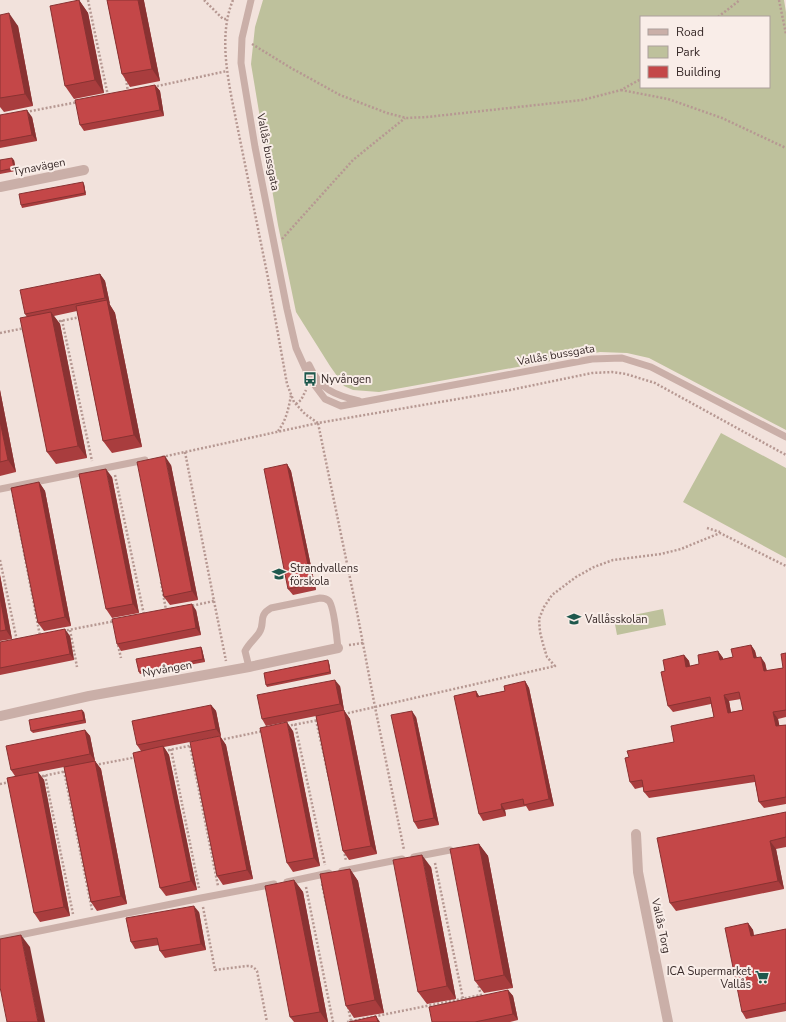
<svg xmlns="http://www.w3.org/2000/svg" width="786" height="1022" font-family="'Nunito Sans',sans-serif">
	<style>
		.green { fill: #bec19c; fill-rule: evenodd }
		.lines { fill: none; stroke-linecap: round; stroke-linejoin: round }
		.path { stroke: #b69892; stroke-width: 2.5; stroke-dasharray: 2 2; stroke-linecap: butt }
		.lane { stroke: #caafa8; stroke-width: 7 }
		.street { stroke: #caafa8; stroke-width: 10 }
		.wall { fill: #a93d3e; fill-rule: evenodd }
		.shaded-wall { fill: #893232 }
		.building { fill: #c44748; stroke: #893232; fill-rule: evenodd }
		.labels { text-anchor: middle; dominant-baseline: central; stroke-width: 4; stroke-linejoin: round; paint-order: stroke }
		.street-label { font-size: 11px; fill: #372928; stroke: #f9ede8 }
		.poi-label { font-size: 11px; fill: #372928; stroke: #f9ede8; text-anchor: start }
	</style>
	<rect width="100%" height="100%" fill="#f2e2dc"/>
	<path class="green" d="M263,0h521l2,12v418l-137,-72 -22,-5 -27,-1 -221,40 -26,-2 -9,-4 -14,-20 -34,-54 -18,-87 -27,-161 4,-37zM641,17h128v70h-128z
		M721,433l65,35v90l-103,-56z
		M663,609l3,16 -49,10 -3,-16z"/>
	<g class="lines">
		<path class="path" d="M88,0l20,96
			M204,0l19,19h5
			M233,0c-13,31 -7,68 -1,100l36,178 19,106 7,18 11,12 13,9 192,-33 82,-17 20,-1 14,2 29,9 131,72
			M779,0l7,34
			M718,17l22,-17
			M252,44l39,24 49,27 47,18 19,5 21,-1 155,-17 39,-10 20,-11
			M126,79l2,13
			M153,87l74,-16
			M621,90l47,9 54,19 64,30
			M26,112l52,-10
			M282,239l71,-79 52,-42
			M62,320l30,141
			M55,322l26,-5
			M0,333l25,-5
			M296,404l5,-4 5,-10
			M278,431c8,-10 11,-24 13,-36
			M185,452l29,149 -23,5
			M162,457l156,-34 39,189 18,95 29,143
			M115,475l29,140
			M13,495l27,141
			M707,528l13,4
			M0,560l17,81
			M161,582l5,28
			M214,601l12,60
			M70,630l7,37
			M63,631l52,-10
			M118,645l3,13
			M349,645l14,-2
			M344,714l211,-48 -8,-9 -4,-13 -3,-12 -1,-13 5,-12 8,-12 24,-18 18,-10 19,-7 48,-6 20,-5 39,-16 66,33
			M316,720l16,72
			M295,724l30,141
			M287,726l32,-6
			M220,740l43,-9
			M190,746l28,140
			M171,749l28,139
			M164,751l30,-6
			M95,765l42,-8
			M64,771l28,139
			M45,775l28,139
			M38,777l29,-6
			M0,784l10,-2
			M344,850l2,11
			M435,863l28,136
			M322,884l6,28
			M306,887l27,135
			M203,907l12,63 32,-4c5,0 7,1 10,5l10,51
			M348,1007l3,14
			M347,1022l134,-27 -3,-11"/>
		<path class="lane" d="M251,0l-9,38 -1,25 14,84 32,162 9,39 14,31 15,20 16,7 251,-47 30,-1 29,9 135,70
			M309,365c11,25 26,30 50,36
			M0,489l145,-29
			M249,667l-4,-16c4,-8 9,-11 14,-18 7,-10 -2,-17 12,-25l49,-10c3,0 6,0 9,3 5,5 8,38 9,47
			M414,857l36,-7
			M342,871l60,-12
			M287,882l42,-9
			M0,939l201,-41 73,-14"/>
		<path class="street" d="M0,187l84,-17
			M0,716l89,-20 160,-29 89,-19
			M636,834l2,38 30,150"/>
	</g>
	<path class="wall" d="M79,0l9,13 16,80 -30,6 -9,-13z
		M107,0h37v1l16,80 -30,6 -8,-13z
		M0,15l18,11 15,80 -29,6 -4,-5z
		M155,85l5,6 4,25 -80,15 -4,-6z
		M0,115l32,2 5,24 -37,7z
		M0,160h14l2,11 -16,3z
		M84,184l2,11 -64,13 -1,-3z
		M100,274l5,7 5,24 5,8 27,134 -30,6 -9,-12 -26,-130 -23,5 6,8 27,134 -31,6 -9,-12 -20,-135 -2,-3z
		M0,390l16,82 -16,4z
		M287,464l4,7 25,119 -23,5 -5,-6z
		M171,465l27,135 -28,5 -6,-8z
		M112,477l27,136 -27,5 -6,-9z
		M39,482l6,9 26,135 -27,5 -6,-8z
		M0,575l12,64 -12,2z
		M196,610l5,25 -80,16 -4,-7z
		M70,636l4,24 -74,15v-33z
		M751,645l4,6 2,7 8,5 2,8 16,-3 3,-15v64l-8,2 1,7 7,-1v79l-22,4 -5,-6 -4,-20 -106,16 -5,-6 -1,-5 -8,2 -5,-7 -1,-25 45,-15 40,-25 -3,-13 -38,8 -5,-6 -3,-35 19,-16 5,6 1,5 9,-2 19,-13 5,7v1l10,-2zM741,699l2,11 -12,2 -2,-11z
		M201,647l1,2 3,13 -65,12 -1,-2z
		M329,663l2,11 -64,13 -1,-2z
		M525,681l4,7 25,118 -25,5 -3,-5 -21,4 1,6 -23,5 -4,-7 -3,-123 3,5 26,-5z
		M340,686l4,24v1l6,8 27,135 -28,6 -6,-9 -27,-135 -50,10 -4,-7z
		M211,705l5,6 5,25 -57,11 5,8 28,135 -31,6 -6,-8 -19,-137 -4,-6z
		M84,712l2,11 -53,10 -2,-2z
		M416,717l23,108 -21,4 -4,-7z
		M85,730l5,6 5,25 6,8 26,135 -30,7 -6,-9 -27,-135 -26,5 6,8 26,136 -30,6 -6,-9 -19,-137 -4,-6z
		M293,731l27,135 -27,6 -6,-9z
		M220,736l6,9 27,134 -30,6 -6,-9z
		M786,812v35l-10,2 8,40 -108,22 -6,-8z
		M479,844l9,12 25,132 -29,5 -9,-12z
		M431,867l25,132 -29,5 -9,-12z
		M350,869l8,12 26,132 -30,5 -8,-12z
		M294,880l9,12 25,130h-34l-4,-5z
		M199,912l7,38 -41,8 -5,-7 -1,-6 -24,4 -4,-7z
		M748,923l5,7 1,6 32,-7v82l-40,8 -4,-7z
		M508,990l5,6 5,24 -8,2h-78z"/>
	<path class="shaded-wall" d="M79,0l9,13 16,80 -9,-13z
		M138,0h6v1l16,80 -8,-12z
		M9,13l9,13 15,80 -8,-12z
		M155,85l5,6 4,25 -4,-6z
		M27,110l5,7 5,24 -5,-6z
		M12,158l2,2 2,11 -2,-3z
		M83,182l1,2 2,11 -1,-2z
		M100,274l5,7 5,23 -5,-6z
		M107,300l8,13 27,134 -8,-12z
		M51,312l9,12 27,134 -9,-12z
		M0,390l16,82 -8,-12 -8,-39z
		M165,456l6,9 27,135 -6,-9z
		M287,464l4,7 25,119 -4,-6z
		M106,469l6,8 27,136 -6,-9z
		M39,482l6,9 26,135 -6,-9z
		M0,575l12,64 -6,-9 -6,-33z
		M192,604l4,6 5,25 -5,-7z
		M65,629l5,7 4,24 -4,-6z
		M751,645l4,6 3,14 -4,-7z
		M201,647l1,2 3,13 -2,-3z
		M718,651l5,7 1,9 -4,-7z
		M684,655l5,6 2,12 -5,-6z
		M761,657l4,6 3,15 -4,-7z
		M328,660l1,3 2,11 -1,-2z
		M335,680l5,6 4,24 -4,-6z
		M525,681l4,7 25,118 -5,-7z
		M476,691l4,7 -3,-1z
		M724,695l5,6 3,18 -4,-6z
		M211,705l5,6 5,25 -5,-7z
		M82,710l2,2 2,11 -2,-3z
		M344,710l6,9 27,135 -6,-8z
		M412,711l4,6 23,108 -5,-7z
		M773,712l5,7 3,14 -5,-7z
		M287,722l6,9 27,135 -6,-8z
		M85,730l5,6 5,25 -5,-7z
		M220,736l6,9 27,134 -6,-9z
		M163,746l6,9 28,135 -6,-9z
		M95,761l6,8 26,135 -6,-8z
		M38,772l6,8 26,136 -6,-9z
		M501,804l4,6 1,6 -4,-7z
		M770,841l6,8 8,40 -6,-8z
		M479,844l9,12 25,132 -9,-13z
		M422,855l9,12 25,132 -9,-13z
		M350,869l8,12 26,132 -9,-13z
		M294,880l9,12 25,130h-1l-7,-10z
		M194,906l5,6 7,38 -5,-6z
		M748,923l5,7 2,13 -4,-7z
		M21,935l9,12 15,75h-7z
		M508,990l5,6 5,24 -5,-6z
		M376,1016l4,6h-2z"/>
	<path class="building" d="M79,0l16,80 -30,6 -15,-80z
		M107,0h31l14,69 -30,5z
		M9,13l16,81 -25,4v-83z
		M155,85l5,25 -80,15 -5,-25z
		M27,110l5,25 -32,6v-26z
		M12,158l2,10 -14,3v-11z
		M83,182l2,11 -64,12 -2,-11z
		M100,274l5,24 -80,16 -5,-24z
		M107,300l27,135 -31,6 -27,-135z
		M51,312l27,134 -31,6 -27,-134z
		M0,421l8,39 -8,2z
		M165,456l27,135 -28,6 -27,-135z
		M287,464l25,120 -24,5 -24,-120z
		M106,469l27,135 -27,5 -27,-135z
		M39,482l26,135 -27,6 -27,-135z
		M0,597l6,33 -6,1z
		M192,604l4,24 -79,16 -5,-25z
		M65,629l5,25 -70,14v-26z
		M751,645l3,13 7,-1 3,14 19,-3 -2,-14 5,-1v57l-13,2 3,14 10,-1v72l-27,5 -5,-27 -110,17 -2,-12 -12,2 -5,-24 4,-1 -2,-6 47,-9 -3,-16 43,-9 -4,-20 -42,9 -7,-34 4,-1 -2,-11 21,-5 2,12 13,-3 -1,-9 20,-4 2,9 13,-3 -2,-8zM739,692l4,18 -15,3 -4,-18z
		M201,647l2,12 -64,13 -3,-13z
		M328,660l2,12 -64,13 -2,-12z
		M335,680l5,24 -78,15 -5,-24z
		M525,681l24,118 -25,6 -1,-6 -22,5 1,5 -23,5 -25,-118 22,-5 1,6 28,-6 -1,-5z
		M211,705l5,24 -79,16 -5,-24z
		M82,710l2,10 -53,11 -2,-11z
		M344,710l27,136 -28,5 -27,-135z
		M412,711l22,107 -20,4 -23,-107z
		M287,722l27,136 -27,5 -27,-135z
		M85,730l5,24 -79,16 -5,-24z
		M220,736l27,134 -30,6 -27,-134z
		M163,746l28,135 -31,7 -27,-135z
		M95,761l26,135 -30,6 -27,-135z
		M38,772l26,135 -30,6 -27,-135z
		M786,812v25l-16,4 8,40 -108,22 -13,-65z
		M479,844l25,131 -29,6 -25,-132z
		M422,855l25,131 -29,6 -25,-132z
		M350,869l25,131 -29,6 -26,-132z
		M294,880l26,132 -30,5 -25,-131z
		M194,906l7,38 -41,7 -3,-13 -26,4 -5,-24z
		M748,923l3,13 35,-7v74l-44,9 -17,-84z
		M21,935l17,87h-31l-7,-35v-48z
		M508,990l5,24 -38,8h-43l-3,-15z
		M376,1016l2,6h-29z"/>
	<defs>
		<symbol id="bus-bare" viewBox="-9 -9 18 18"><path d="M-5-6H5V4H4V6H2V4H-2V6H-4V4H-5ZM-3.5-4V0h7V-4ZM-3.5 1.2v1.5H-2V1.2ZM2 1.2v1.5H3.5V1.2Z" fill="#1e584d" stroke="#f9ede8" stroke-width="2.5" paint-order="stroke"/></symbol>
		<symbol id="school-bare" viewBox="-9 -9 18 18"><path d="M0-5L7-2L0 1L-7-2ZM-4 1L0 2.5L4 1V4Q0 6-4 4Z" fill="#1e584d" stroke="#f9ede8" stroke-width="2.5" paint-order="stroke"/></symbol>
		<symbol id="supermarket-bare" viewBox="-9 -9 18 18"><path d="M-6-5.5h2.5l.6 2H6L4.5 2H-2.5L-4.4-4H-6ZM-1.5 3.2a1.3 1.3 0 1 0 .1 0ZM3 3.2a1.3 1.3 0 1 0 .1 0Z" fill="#1e584d" stroke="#f9ede8" stroke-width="2.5" paint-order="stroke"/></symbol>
	</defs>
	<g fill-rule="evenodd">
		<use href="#bus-bare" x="300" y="369" width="20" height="20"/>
		<use href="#school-bare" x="269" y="564" width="20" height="20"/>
		<use href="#school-bare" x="564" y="609" width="20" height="20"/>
		<use href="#supermarket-bare" x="752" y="967" width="20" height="20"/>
	</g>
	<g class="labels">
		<g class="street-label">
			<text transform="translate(268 152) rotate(79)">Vallås bussgata</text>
			<text transform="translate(39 167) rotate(-11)">Tynavägen</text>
			<text transform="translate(556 355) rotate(-10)">Vallås bussgata</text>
			<text transform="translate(167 669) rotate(-10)">Nyvången</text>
			<text transform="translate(661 926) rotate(78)">Vallås Torg</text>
		</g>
		<g class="poi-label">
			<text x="321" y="379">Nyvången</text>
			<text x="290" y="568">Strandvallens<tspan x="290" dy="13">förskola</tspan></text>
			<text x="585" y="619">Vallåsskolan</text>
			<text x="751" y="971" text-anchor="end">ICA Supermarket<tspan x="751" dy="13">Vallås</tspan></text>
		</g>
	</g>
	<rect x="640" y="16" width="130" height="72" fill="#f9ede8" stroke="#ab9f9b"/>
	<rect x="648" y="29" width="20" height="6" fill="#caafa8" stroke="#ab9f9b"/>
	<text x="676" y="36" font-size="12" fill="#372928">Road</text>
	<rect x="648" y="46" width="20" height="12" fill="#bec19c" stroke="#ab9f9b"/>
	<text x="676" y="56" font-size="12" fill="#372928">Park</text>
	<rect x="648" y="66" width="20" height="12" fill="#c44748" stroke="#ab9f9b"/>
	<text x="676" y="76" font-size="12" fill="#372928">Building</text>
</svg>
